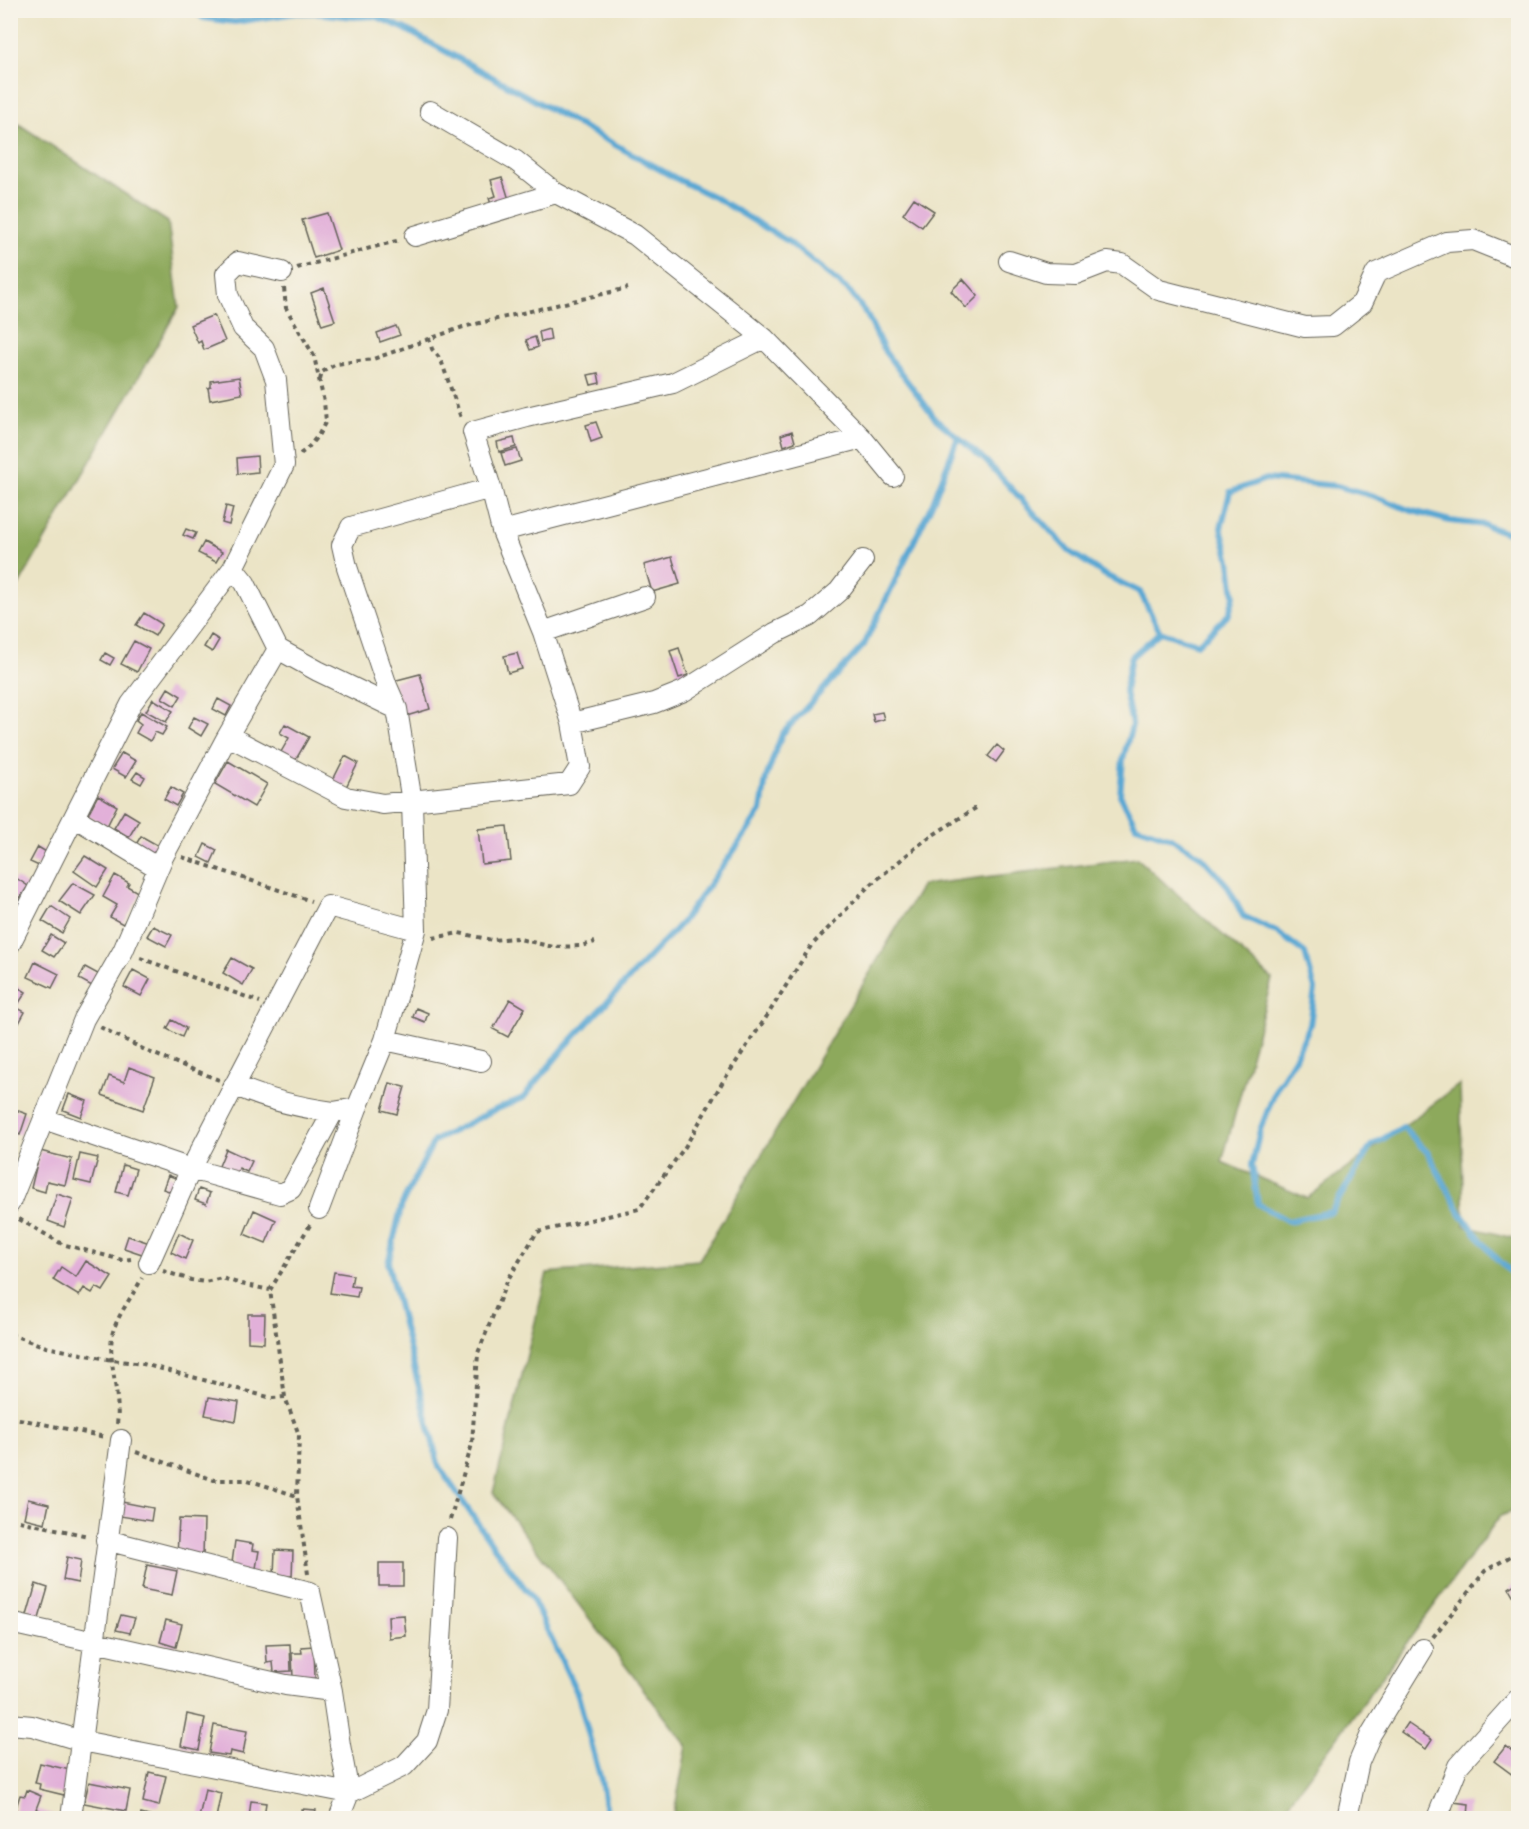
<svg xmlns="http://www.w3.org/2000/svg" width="1529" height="1829" font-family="'Comic Neue',sans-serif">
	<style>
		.forest { fill: #8da95b; stroke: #54623c; stroke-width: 1.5 }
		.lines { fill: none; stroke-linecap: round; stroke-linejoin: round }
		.stream { stroke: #5aa7d3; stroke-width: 6 }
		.building { fill: #e2b0d9 }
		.street-casing { stroke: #646258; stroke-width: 22 }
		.path { stroke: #646258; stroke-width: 4; stroke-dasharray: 4.5 4.5; stroke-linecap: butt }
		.street { stroke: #fff; stroke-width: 20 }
	</style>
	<rect width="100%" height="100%" fill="#f7f3e8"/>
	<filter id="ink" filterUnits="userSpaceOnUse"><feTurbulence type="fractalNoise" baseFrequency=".0167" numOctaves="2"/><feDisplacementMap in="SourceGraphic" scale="12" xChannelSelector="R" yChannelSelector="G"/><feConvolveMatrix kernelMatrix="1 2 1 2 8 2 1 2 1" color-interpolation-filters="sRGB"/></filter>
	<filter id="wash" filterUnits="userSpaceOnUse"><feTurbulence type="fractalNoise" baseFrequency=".008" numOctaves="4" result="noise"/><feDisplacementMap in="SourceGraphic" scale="24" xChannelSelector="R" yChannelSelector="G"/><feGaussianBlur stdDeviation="1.35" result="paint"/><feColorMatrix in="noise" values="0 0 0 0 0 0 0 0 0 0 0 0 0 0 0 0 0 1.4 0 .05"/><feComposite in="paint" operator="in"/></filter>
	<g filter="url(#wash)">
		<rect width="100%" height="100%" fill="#ebe4c6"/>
		<path class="forest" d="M11,119l157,103 11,85 -168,292z
			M1137,858l135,121 -50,183 85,36 153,-114 4,142 54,13v271l-18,6 -222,302h-605l14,-72 -194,-253 54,-220 152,-13 223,-375z"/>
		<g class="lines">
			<path class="stream" d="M193,10l10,8 32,4 61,-9h19l39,4 21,-1 30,13 274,151 37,18 73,44 61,50 17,23 18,37 51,67 50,42 83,90 36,24 35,17 20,40 38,12 31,-30 5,-18 -4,-35 -9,-33 9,-36 36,-13 71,7 37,10 35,14 41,11 35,4 33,12
				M1160,632l-29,25 -6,34 7,34 -9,34 -3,36 16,31 35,12 30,18 26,29 16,31 34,16 28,21 10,36 -5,36 -15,33 -19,31 -16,41 -8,35 6,39 30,17 43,-9 40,-66 32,-19 25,26 33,61 31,40 26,25
				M607,1818l-6,-38 -23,-85 -47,-99 -37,-49 -55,-80 -51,-203 14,-60 32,-63 56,-29 33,-14 41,-50 118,-126 56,-77 23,-34 5,-33 16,-44 82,-89 69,-143 25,-65"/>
		</g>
		<g id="blocks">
			<path class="building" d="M502,177l8,26 -18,5 -3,-10 7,-2 -5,-16z
				M914,198l20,13 -12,16 -19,-13z
				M327,213l12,37 -25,8 -12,-38z
				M963,279l15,17 -12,12 -15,-17z
				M324,288l11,33 -13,4 -11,-32z
				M214,315l11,26 -21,9 -3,-9 -3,2 -8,-18z
				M396,326l4,9 -20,7 -3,-9z
				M549,329l2,11 -10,2 -2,-10z
				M535,337l3,10 -8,3 -4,-10z
				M598,373l2,10 -9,2 -3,-10z
				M239,377l3,17 -32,6 -2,-12 3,-1v-6z
				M596,422l6,16 -11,4 -5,-17z
				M792,431l3,11 -11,4 -3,-11z
				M514,438l2,9 -17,5 -2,-10z
				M517,449l4,12 -16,5 -4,-13z
				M257,456l1,16 -20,2 -1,-16z
				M226,506l7,2 -4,17 -7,-2z
				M186,529l10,4 -3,6 -10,-4z
				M204,542l18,10 -6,10 -18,-9z
				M672,557l8,27 -28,8 -8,-27z
				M144,613l18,11 -7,12 -19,-11z
				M211,635l8,5 -7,12 -8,-5z
				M134,641l15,8 -12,23 -16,-8z
				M679,648l9,27 -9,3 -9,-27z
				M105,653l9,5 -4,7 -9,-5z
				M517,653l5,16 -14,4 -4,-17z
				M420,674l10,35 -27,8 -10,-36z
				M168,688l13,8 -6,10 -13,-8z
				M153,699l20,12 -7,11 -20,-11z
				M218,699l13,7 -5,10 -13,-7z
				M141,712l26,15 -5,8 -7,-3 -5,9 -14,-8 5,-9 -5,-4z
				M882,712l2,7 -10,3 -2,-8z
				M194,717l14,7 -7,12 -13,-8z
				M285,724l24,13 -14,24 -14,-9 8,-14 -9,-5z
				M997,745l7,6 -8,11 -8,-6z
				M122,753l14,8 -10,16 -14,-8z
				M345,756l13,7 -14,28 -13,-7z
				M228,761l39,23 -13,23 -39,-23z
				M137,772l8,5 -4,7 -9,-5z
				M171,787l12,7 -7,12 -12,-7z
				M98,795l19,11 -10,20 -20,-10z
				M124,811l15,9 -10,17 -15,-9z
				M507,826l4,35 -29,3 -4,-35z
				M141,836l18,10 -6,10 -18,-10z
				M205,844l12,6 -6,13 -12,-6z
				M38,847l10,6 -7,14 -11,-5z
				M85,856l23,14 -11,17 -23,-16z
				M115,875l14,8 -2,3 14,8 -18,30 -13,-7 7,-12 -14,-8z
				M16,878l12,8 -10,15 -8,-5v-10z
				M73,883l22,12 -14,20 -22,-14z
				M10,901l9,5 -9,14z
				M51,906l19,13 -8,14 -20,-12z
				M153,926l19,9 -6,11 -19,-10z
				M51,935l13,8 -10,14 -12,-7z
				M232,958l20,11 -9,16 -20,-12z
				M35,962l24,12 -7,14 -24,-11z
				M85,967l13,7 -6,12 -13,-7z
				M133,970l17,9 -9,17 -17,-9z
				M13,984l13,8 -9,14 -7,-4v-14z
				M510,999l15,9 -17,29 -15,-8z
				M10,1004l15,8 -6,11 -9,-5z
				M416,1008l12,5 -3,9 -12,-5z
				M172,1020l14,8 -4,9 -15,-8z
				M10,1030l6,3 -6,11z
				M129,1067l26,10 -12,33 -41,-15 7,-19 15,6z
				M390,1083l15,4 -8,27 -15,-4z
				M69,1094l18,7 -6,16 -18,-7z
				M10,1108l17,6 -7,21 -10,-4z
				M226,1149l26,12 -5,11 -8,-4 -2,6 -18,-8z
				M40,1151l32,8 -7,26 -18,-4 -2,11 -14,-4z
				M80,1154l18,4 -7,26 -17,-4z
				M123,1165l13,4 -8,26 -12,-3z
				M168,1175l12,5 -5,13 -12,-4z
				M199,1189l11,4 -4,11 -11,-4z
				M57,1194l16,5 -9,28 -16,-6z
				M254,1210l22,10 -10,23 -22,-9z
				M179,1233l14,7 -8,19 -14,-7z
				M128,1236l25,8 -5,12 -24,-8z
				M86,1261l26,16 -9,14 -7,-4 -4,6 -8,-5 -5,8 -26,-16 8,-13 15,10z
				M334,1272l19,3 -2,11 8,1 -2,10 -27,-4z
				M248,1314h17l-1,29 -16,-1z
				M209,1397l30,5 -3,19 -31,-6z
				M28,1499l21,5 -4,19 -21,-5z
				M122,1502l31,6 -2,13 -31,-5z
				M179,1519l25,1 -1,36 -26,-1z
				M235,1541l18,3 -1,6 7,1 -4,23 -24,-4z
				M275,1550l18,1 -1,25h-18z
				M67,1557l14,3 -3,23 -15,-3z
				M379,1563h24v23h-24z
				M147,1565l30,6 -5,24 -30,-6z
				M1518,1582v22l-9,-16z
				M36,1584l12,4 -10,34 -12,-3z
				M121,1615l14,3 -5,15 -14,-3z
				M404,1615l2,21 -17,2 -1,-22z
				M166,1620l16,4 -6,23 -16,-5z
				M290,1644l1,27 -17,1 -1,-10 -6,1 -1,-18z
				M314,1646l1,32 -22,1 -1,-26h10l-1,-6z
				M187,1714l18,4 -6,32 -18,-4z
				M1407,1723l25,17 -6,9 -25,-17z
				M214,1725l33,6 -4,23 -13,-3 -1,5 -20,-3z
				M1506,1746l12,10 -1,22 -23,-17z
				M40,1763l30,7 -6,25 -25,-6 1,-5 -5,-1z
				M149,1772l17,4 -7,30 -16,-4z
				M89,1782l41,8 -4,21 -42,-8z
				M205,1789l16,4 -5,25h-17z
				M27,1790l14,6 -5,13 27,9h-43l-7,-1 7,-22 5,1z
				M251,1801l15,2 -2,13 -10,-2 -1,4h-4z
				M1453,1802l16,2 -1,13 -17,-3z
				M302,1809l14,1 -1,8h-14z
				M141,1814l15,4h-16z"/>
		</g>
	</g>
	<g filter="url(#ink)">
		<use href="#blocks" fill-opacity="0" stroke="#646258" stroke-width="1.5"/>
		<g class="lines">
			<defs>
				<path id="street" d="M430,111l86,50 40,32
					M415,236l141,-43 79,42 129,103 98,100 31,38
					M1009,261l37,12 30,1 31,-12 15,2 37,26 146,37 28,-1 29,-23 14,-30 71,-31 26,-2 45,18
					M502,531l360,-93
					M543,632l102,-35
					M278,649l40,22 79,38
					M572,723l82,-20 30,-12 91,-58 35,-17 29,-25 24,-31
					M226,739l10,1 110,57 37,7 186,-20 11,-17 -8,-44 -29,-91 -41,-101 -11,-43 -18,-56 54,-15 146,-34 91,-45
					M74,817l84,51
					M10,944l121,-240 102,-136 51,-103 -8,-85 -12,-32 -21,-20 -15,-33 -2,-21 12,-12 44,10
					M385,1040l96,21
					M234,1085c32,15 64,22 99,27
					M44,1119l147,50 89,25 11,-5 42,-77 24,-4
					M10,1203l74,-184 39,-68 40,-94 63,-118 52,-90 -33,-66 -12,-15
					M319,1209l38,-101 28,-68 31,-110 -4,-128 -15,-93 -10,-23 -40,-119 -5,-22 9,-18 140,-39
					M149,1263l42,-94 137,-263 88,24
					M10,1623l276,62 46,6
					M10,1724l22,2 50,15 267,52 -9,-48 -8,-54 -22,-99 -204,-52
					M71,1818l50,-378
					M339,1818l10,-25 55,-27 23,-25 10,-31 10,-172
					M1347,1818l12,-56 12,-28 52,-85
					M1437,1818l21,-52 60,-67"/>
			</defs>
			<use href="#street" class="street-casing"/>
			<path class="path" d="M297,268l103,-28
				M284,288l2,20 28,48 10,46 2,19 -7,13 -12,15 -7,5
				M429,338l3,11 9,11 20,58
				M320,380l2,-8 14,-8 37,-5 90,-32 165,-39
				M182,857l129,44
				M433,938l26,-5 33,7 23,-2 38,9 28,-1 14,-4
				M140,958l120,44
				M100,1027l49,25 70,28
				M19,1219l43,25 60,16 9,-1
				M163,1271l28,9 14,2 17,-4 19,6 29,6
				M10,1334l36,13 66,13 31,4 129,34 13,-1
				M10,1417l95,20
				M117,1424c4,-29 -9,-59 -5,-88 3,-18 22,-42 30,-58
				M136,1452l78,28h34l49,16
				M10,1519l78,17
				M450,1520l22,-76 6,-91 29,-72 30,-49 102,-23 46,-62 37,-64 43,-64 46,-73 57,-59 57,-47 54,-34
				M308,1574l-11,-78 2,-61 -14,-38 -15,-107 40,-65
				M1433,1637l52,-66 33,-19"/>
			<use href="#street" class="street"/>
		</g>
	</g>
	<rect width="1529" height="1829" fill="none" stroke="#f7f3e8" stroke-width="36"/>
</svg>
